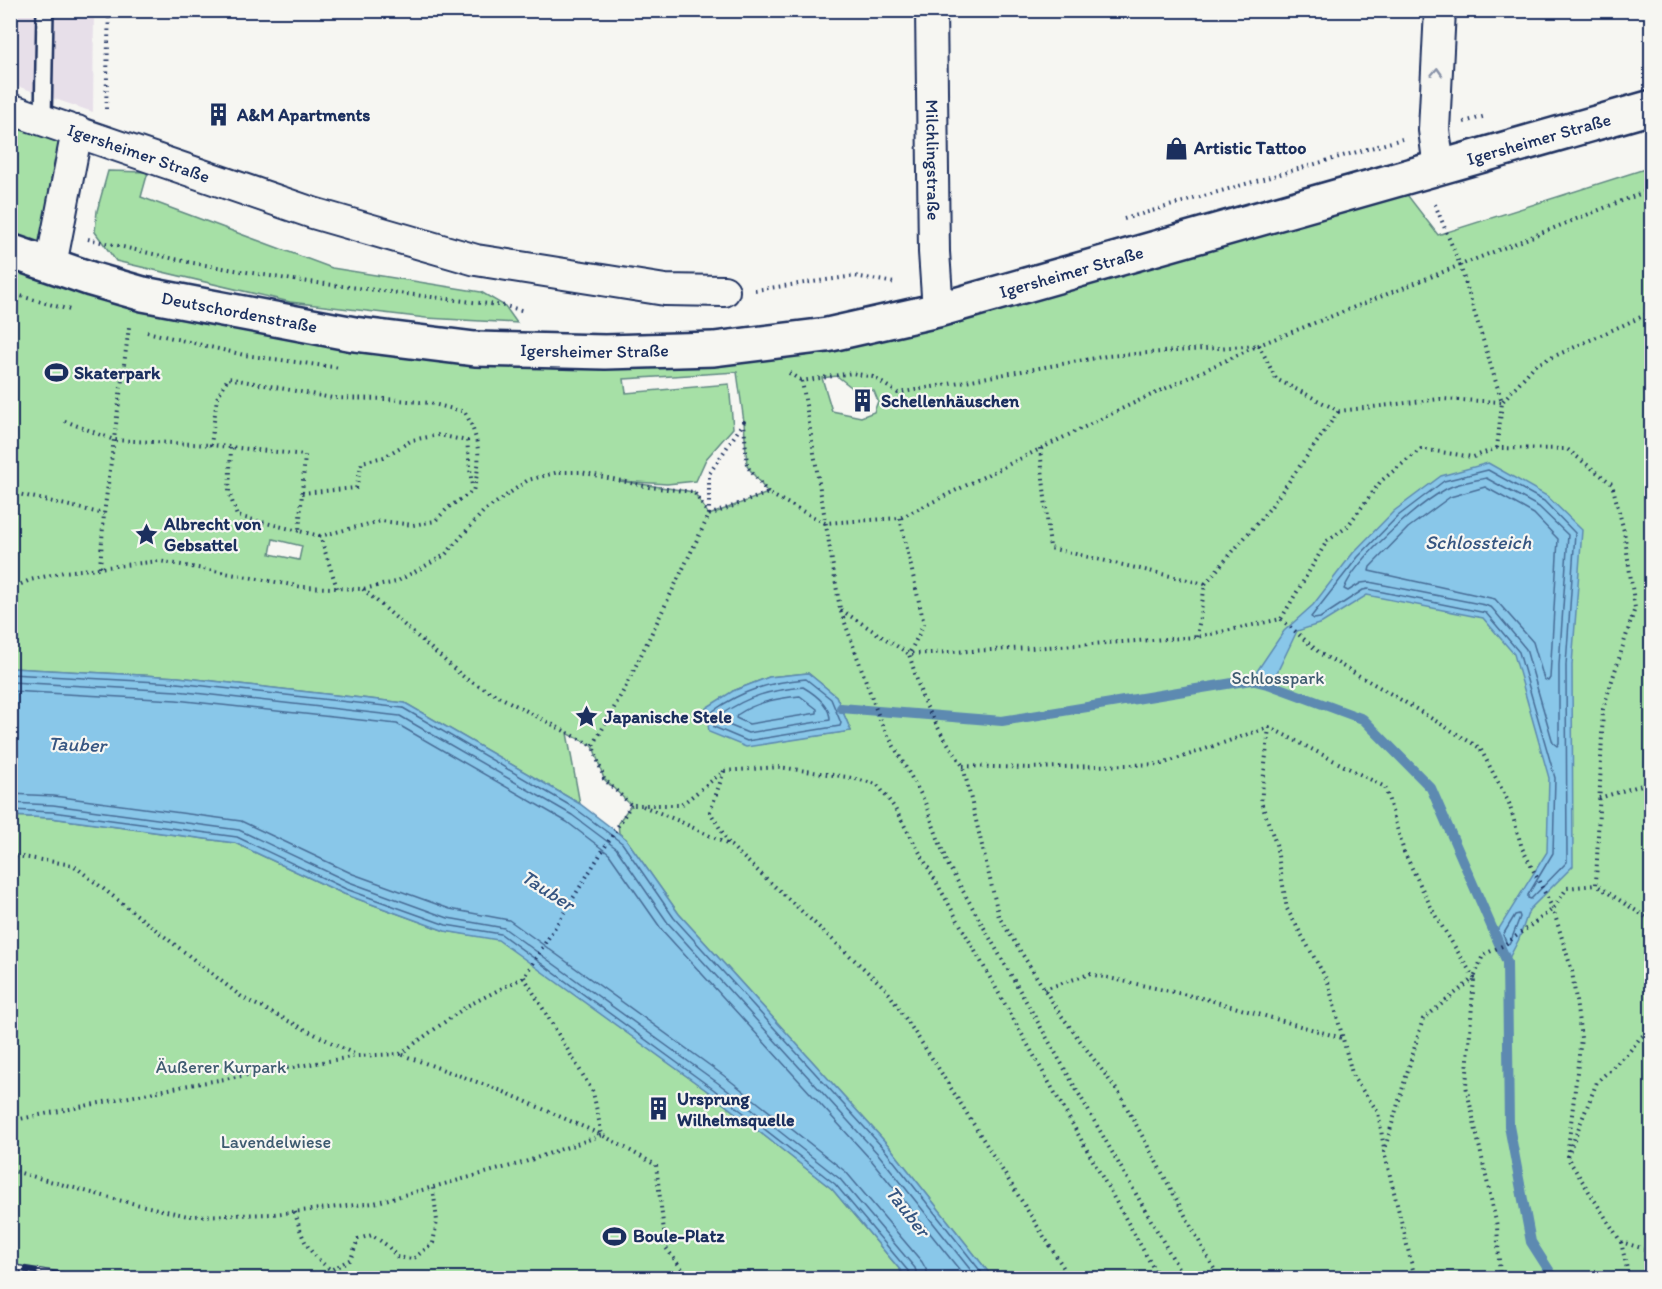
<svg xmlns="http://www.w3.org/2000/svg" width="1662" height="1289" font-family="Itim,sans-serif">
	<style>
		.built { fill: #e7dfe9 }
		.green { fill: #a6e0a6; stroke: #608882; stroke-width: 1.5; fill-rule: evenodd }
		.water { fill: #89c7e9; stroke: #5d8ab1; stroke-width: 1.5 }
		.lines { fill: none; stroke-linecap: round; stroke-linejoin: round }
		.shore { stroke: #476c96; stroke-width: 1.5 }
		.stream { stroke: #5d8ab1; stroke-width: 10 }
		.lane-casing { stroke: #1b2f5e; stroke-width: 20 }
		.street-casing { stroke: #1b2f5e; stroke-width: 34 }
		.secondary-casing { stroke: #1b2f5e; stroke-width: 38 }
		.path { stroke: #1b2f5e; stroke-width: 4; stroke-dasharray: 1.5 4.5; stroke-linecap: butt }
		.lane { stroke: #f6f6f2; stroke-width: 15 }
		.street { stroke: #f6f6f2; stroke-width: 30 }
		.secondary { stroke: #f6f6f2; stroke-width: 33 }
		.rail-casing { stroke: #1b2f5e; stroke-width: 7 }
		.rail { stroke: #f6f6f2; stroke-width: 4.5; stroke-dasharray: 14; stroke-linecap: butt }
		.oneway { stroke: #8892a8 }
		.labels { text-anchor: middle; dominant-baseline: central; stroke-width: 4.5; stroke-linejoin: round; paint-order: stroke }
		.poi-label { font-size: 18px; font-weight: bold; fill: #1b2f5e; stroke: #f6f6f2; text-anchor: start }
		.street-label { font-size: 18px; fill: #1b2f5e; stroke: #f6f6f2 }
		.park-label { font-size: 18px; fill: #3e5b70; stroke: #f6f6f2 }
		.water-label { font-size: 20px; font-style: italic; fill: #365581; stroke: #f6f6f2 }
	</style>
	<rect width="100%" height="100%" fill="#f6f6f2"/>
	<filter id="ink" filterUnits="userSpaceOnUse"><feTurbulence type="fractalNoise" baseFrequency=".0167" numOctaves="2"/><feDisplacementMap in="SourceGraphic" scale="12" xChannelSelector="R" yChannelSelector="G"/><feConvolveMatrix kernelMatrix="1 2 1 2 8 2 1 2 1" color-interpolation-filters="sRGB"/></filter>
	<g filter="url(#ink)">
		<path class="built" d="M11,11h83l-1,101 -82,-28z"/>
		<path class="green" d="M10,118l67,13 -26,134 303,69 360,15 681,-170 43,56 213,-68v1111h-658l-104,-132 -210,-232 -53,-75 -7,-6 -1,-10 13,-18 -27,-26 -11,-33 -26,-13 13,71 -175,-101 -227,-26 -167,-9zM737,372l7,50 3,44 21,27 -59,22 -15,-23 -74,-11 47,3 29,-3 10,-22 27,-31 -4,-44 -103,9 -2,-14zM837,376l18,14 9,-3 10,4 4,10 -4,11 -13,5 -29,-6 -10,-33zM273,539l29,7 -3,14 -29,-6zM808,673l28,23 15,35 -63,9 -55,-49 36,-14z
			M108,171l40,1 -7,25 191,71 149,24 24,14 12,17 -91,-5 -136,-16 -174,-41 -21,-29 2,-21z
			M10,816l41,2 184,25 109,51 101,37 53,8 212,154 122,96 75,89h-827l-69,-11z"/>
		<path class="water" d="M1488,463l59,33 35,34 -10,135 1,201 -44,44 -10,29 -12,23 -12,-27 52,-83 2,-74 -35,-124 -31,-36 -116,-23 -45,28 -25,8 -26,54 -20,-5 33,-49 29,-26 40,-52 41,-42 47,-35z
			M11,668l167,9 227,26 175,101 46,35 53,75 210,232 104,132h-86l-75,-89 -122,-96 -212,-153 -53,-9 -101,-37 -109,-51 -184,-25 -40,-2z
			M808,673l28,23 15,35 -105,16 -37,-15 -3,-24 27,-17 36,-14z"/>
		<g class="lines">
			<path class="shore" d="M1488,470l56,31 31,32 -9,132 1,197 -36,37 -3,-1v-3l25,-42 2,-75 -36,-126 -33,-39 -118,-24 -5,1 -43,28 -6,1 -3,-2 47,-60 40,-41 46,-35z
				M1486,478l53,29 29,28 -9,130v78l-2,3 -4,-3 -27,-94 -34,-41 -7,-3 -116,-23 -8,1 -13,8 -4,-2c12,-30 73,-84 102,-100 11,-6 27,-8 40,-11z
				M1485,487l49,27 24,25 -8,139 -2,3 -4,-2 -11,-37 -38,-43 -126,-28 1,-4 38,-39 42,-31z
				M10,674l167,9 226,25 173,101 46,34 52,75 211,232 101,128
				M806,679l25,20 10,24 -1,3 -93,15 -33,-14 -1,-16c30,-21 57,-29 93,-32z
				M10,682l167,9 223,25 172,99 44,33 52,75 211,232 98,123
				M803,687c12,7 27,18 27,33l-82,13 -27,-11 1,-8c26,-18 49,-24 81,-27z
				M10,691l166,9 221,24 170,98 42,32 53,76 210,231 94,117
				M800,696l17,13v4l-68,11 -13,-6 1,-3c19,-13 41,-17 63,-19z
				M10,794l44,2 187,25 112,53 97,35 59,11 214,155 123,97 76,90 5,9v7
				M10,803l43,2 186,25 110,52 99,36 56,10 214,155 122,96 75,89 3,10
				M10,810l42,2 185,25 109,52 100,36 55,9 212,155 122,95 74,88 2,6
				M1519,914l1,3 -10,26 -3,1 -4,-9 12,-20z"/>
			<path class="stream" d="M841,708l161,13 249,-41 20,5 92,34 68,69 76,174 2,164 22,116 23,36"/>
			<defs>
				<path id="lane" d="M43,120l2,-110"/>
				<g id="street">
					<path id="s1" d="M931,10l3,242 4,58"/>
					<path id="s2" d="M10,109l303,104 163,47 189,30 59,1"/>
					<path d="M1439,168l-5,-38 6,-120"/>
					<path d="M51,265l26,-134"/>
				</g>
				<g id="secondary">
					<path id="s3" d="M10,251l81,28 52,15 211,40 121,15 130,3 109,-3 113,-14 111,-25 714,-203"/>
				</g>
			</defs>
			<use href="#lane" class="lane-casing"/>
			<use href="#street" class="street-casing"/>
			<use href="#secondary" class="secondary-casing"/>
			<path class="path" d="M106,109l3,-99
				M1464,122l22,-6
				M1124,219l278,-80
				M88,239l100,23 105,18 212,26 20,5
				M755,290l100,-14 40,7
				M10,293l60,17
				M147,332l97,23 96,13
				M1259,345l17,34 63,32 101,-12 62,3 -42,-137 -26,-63
				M789,373l13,8
				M65,421l49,19 97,5
				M231,448l-2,44 8,24 62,15
				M1040,448l10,100 155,36
				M1497,448l5,-46 33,-37 117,-53
				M10,492l94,22
				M302,493l54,-5 6,-26 22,-5 28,-17 27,-5 28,6 5,46
				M768,493l-21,-27 -3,-44 -35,52v41l-84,173 -32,58 11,33 27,26h50l43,-34 55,-4 68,10 30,7 17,23 265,471
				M709,515l59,-22 57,30 75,-5 219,-108 140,-65 393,-156
				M900,518l24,106 -15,30 14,46 18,33 22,33 36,151 59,94 61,82 100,185
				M320,536l-21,-5 6,-76 -94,-10 6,-47 11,-20 104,20 55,1 43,4 35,9c15,28 17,48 8,79l-24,16 -14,14 -22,4 -32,-4 -61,15 17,52
				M100,567l4,-53 25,-187
				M10,589l20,-9 34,-8 95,-11 144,26 60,2 33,-7 49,-27 38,-43 45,-32 31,-8h22l68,15 45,5 14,22
				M363,589l103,90 127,67
				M841,610l68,44 122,-6 166,-11 84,-18 46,-78 20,-14 34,-46 40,-32 52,8 24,-9 70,1 45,35 12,47 11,77 -32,101 -7,176 56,36
				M1281,619l40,35 72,41 87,53 29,55 13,45 31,61 19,62 9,67 -14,119
				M1197,637l8,-53 65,-76 69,-97
				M1269,727l-8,75 15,42 11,65 41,73 25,95 25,35 6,36
				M963,766l66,2 133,-4 107,-37 116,60 19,65 31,63 39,63 -51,41 -39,132 31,127
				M724,771l-14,41 20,33
				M1599,798l53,-16
				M643,806l36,15 52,25 155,143 51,77 133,212
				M10,855l63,10 170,133 113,57
				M524,977l69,115 9,43 54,30 10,83 23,30
				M1044,989l46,-15 116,25 136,39
				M1652,1028l-12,10 -11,14 -32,30 -30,75 54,85 31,9
				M10,1121l174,-35 173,-30 43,-2 67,-48 57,-29 107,-172
				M10,1170l104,29 74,17 86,-2 100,-11 148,-40 80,-28 -100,-44 -102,-37
				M295,1212c7,27 12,40 36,58l20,-11 7,-20 14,-4 16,11 9,11 16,2 20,-16 4,-22 -4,-34
				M1621,1242l8,36
				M1184,1278l-237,-415 -23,-63 -43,-77 -41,-114 -38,-228 50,-8 21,4 25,16 209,-37 152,-11
				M1500,1278l-3,-52 -31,-140 8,-108 9,-23 21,-10 49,-36 14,-21 29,-3"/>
			<use href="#lane" class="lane"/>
			<use href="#street" class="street"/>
			<use href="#secondary" class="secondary"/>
			<defs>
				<path id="rail" d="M10,1267l70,11"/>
			</defs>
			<use href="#rail" class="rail-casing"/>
			<use href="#rail" class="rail"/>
		</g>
		<defs><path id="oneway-chevron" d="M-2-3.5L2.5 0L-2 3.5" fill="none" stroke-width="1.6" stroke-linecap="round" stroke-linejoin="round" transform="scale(1.5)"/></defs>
		<use class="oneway" href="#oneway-chevron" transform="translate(1437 72) rotate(-87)"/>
	</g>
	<defs>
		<symbol id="building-bare" viewBox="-9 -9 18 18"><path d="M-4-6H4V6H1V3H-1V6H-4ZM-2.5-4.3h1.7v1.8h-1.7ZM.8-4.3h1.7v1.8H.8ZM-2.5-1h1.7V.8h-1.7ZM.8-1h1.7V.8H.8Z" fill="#1b2f5e" stroke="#f6f6f2" stroke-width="2.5" paint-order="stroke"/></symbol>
		<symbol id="shop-bare" viewBox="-9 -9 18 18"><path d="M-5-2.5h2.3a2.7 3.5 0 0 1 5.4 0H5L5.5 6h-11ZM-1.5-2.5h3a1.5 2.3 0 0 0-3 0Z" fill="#1b2f5e" stroke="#f6f6f2" stroke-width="2.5" paint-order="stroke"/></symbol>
		<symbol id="stadium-bare" viewBox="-9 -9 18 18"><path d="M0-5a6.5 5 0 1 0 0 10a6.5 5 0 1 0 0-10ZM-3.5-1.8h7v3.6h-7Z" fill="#1b2f5e" stroke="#f6f6f2" stroke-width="2.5" paint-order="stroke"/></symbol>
		<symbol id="sight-bare" viewBox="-9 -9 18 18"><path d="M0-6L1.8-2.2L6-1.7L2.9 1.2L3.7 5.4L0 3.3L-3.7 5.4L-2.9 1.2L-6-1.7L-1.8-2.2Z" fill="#1b2f5e" stroke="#f6f6f2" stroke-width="2.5" paint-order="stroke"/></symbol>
	</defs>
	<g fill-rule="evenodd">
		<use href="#building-bare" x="202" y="98" width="33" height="33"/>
		<use href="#shop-bare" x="1160" y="132" width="33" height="33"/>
		<use href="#stadium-bare" x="40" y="356" width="33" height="33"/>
		<use href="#building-bare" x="846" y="384" width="33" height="33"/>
		<use href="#sight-bare" x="130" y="518" width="33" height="33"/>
		<use href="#sight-bare" x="570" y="700" width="33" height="33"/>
		<use href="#building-bare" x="642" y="1092" width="33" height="33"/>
		<use href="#stadium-bare" x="598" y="1220" width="33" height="33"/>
	</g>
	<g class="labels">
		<g class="poi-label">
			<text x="237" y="115">A&amp;M Apartments</text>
			<text x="1194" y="148">Artistic Tattoo</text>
			<text x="74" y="373">Skaterpark</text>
			<text x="881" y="401">Schellenhäuschen</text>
			<text x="164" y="524">Albrecht von<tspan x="164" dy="21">Gebsattel</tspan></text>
			<text x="604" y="717">Japanische Stele</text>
			<text x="677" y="1099">Ursprung<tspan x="677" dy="21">Wilhelmsquelle</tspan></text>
			<text x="633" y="1236">Boule-Platz</text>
		</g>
		<g class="street-label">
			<text stroke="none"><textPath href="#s3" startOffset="1568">Igersheimer Straße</textPath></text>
			<text stroke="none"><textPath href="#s2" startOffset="136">Igersheimer Straße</textPath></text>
			<text stroke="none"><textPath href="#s1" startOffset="150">Milchlingstraße</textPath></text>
			<text stroke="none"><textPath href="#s3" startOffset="1082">Igersheimer Straße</textPath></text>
			<text stroke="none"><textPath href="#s3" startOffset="238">Deutschordenstraße</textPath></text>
			<text stroke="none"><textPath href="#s3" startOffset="596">Igersheimer Straße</textPath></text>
		</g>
		<g class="park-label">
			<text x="1278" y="678">Schlosspark</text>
			<text x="221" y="1067">Äußerer Kurpark</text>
			<text x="276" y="1142">Lavendelwiese</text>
		</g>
		<g class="water-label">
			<text x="1478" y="542">Schlossteich</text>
			<text transform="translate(77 744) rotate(2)">Tauber</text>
			<text transform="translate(548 890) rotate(33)">Tauber</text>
			<text transform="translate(908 1211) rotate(52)">Tauber</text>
		</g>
	</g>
	<rect width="1662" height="1289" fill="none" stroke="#f6f6f2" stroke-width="36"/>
	<rect x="18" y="18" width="1626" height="1253" fill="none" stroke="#1b2f5e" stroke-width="2" filter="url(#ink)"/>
</svg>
